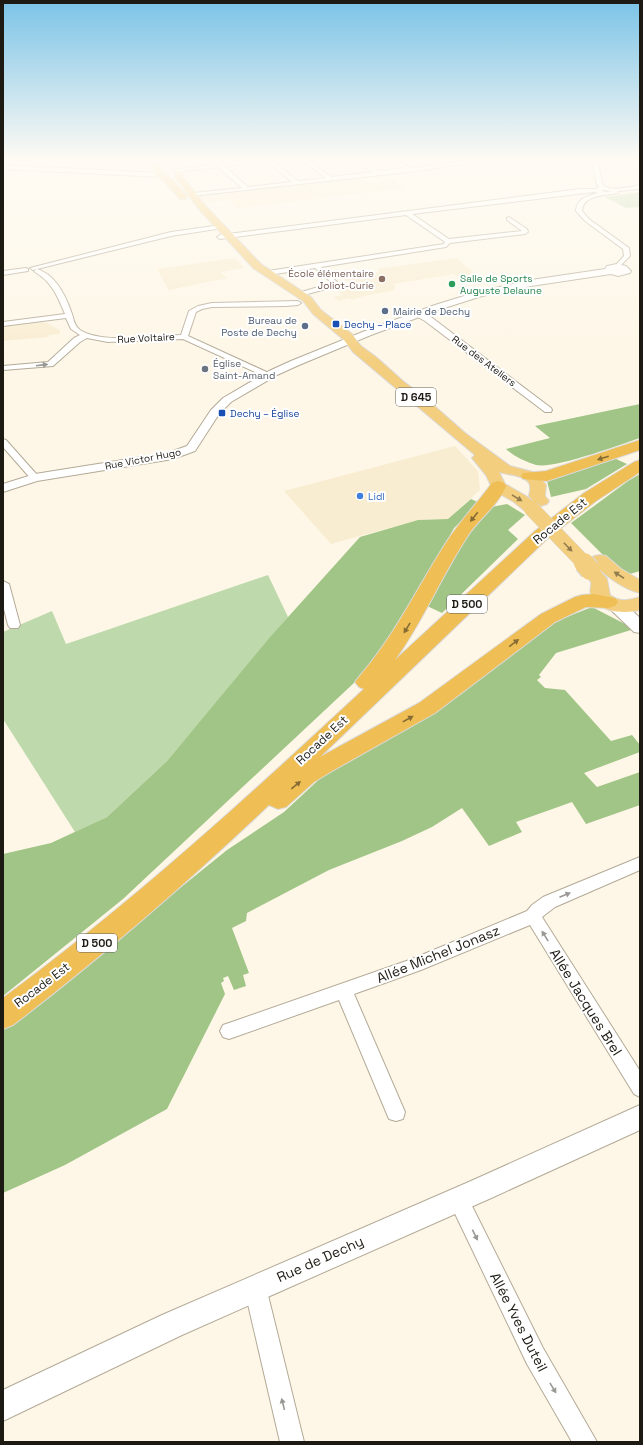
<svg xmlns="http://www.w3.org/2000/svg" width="643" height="1445" font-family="'Space Grotesk',sans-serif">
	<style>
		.built { fill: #f9edd1 }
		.green { fill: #bed9ab }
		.forest { fill: #a1c586 }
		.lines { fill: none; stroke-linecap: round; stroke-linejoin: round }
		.minor-casing { stroke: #b3aa97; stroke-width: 2 }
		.tertiary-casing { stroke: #b3aa97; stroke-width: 2 }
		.secondary-casing { stroke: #b3aa97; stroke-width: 2 }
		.primary-casing { stroke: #dbdad9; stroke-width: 2 }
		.trunk-casing { stroke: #dbdad9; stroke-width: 2 }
		.minor { fill: #fff; fill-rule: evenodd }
		.tertiary { fill: #fff; fill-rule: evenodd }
		.secondary { fill: #fff; fill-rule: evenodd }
		.primary { fill: #f3ce7f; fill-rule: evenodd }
		.trunk { fill: #efbe54; fill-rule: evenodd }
		.primary-bridge-far1-casing { stroke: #dbdad9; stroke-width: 16; stroke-linecap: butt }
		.primary-bridge-casing { stroke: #dbdad9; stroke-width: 22; stroke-linecap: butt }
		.primary-bridge-far1 { stroke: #f3ce7f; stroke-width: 15 }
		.primary-bridge { stroke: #f3ce7f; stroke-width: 20 }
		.oneway { fill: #999895 }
		.oneway2 { fill: #866c34 }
		.oneway3 { fill: #937d4e }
		.education-dot { fill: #8d6e63; stroke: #fff; stroke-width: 1.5 }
		.leisure-dot { fill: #2e9e5b; stroke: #fff; stroke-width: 1.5 }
		.service-dot { fill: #5c6f8a; stroke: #fff; stroke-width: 1.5 }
		.transit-dot { fill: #1a4fb4; stroke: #fff; stroke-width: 1.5 }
		.worship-dot { fill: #6b7280; stroke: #fff; stroke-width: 1.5 }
		.shop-dot { fill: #3f7fe0; stroke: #fff; stroke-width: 1.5 }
		.labels { text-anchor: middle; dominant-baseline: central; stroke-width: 4; stroke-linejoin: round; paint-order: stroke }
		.far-education-label { font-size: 10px; fill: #785e54; stroke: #fff; text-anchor: end }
		.far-leisure-label { font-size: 10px; fill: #27864d; stroke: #fff; text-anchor: start }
		.far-service-label { font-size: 10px; fill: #4e5e75; stroke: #fff; text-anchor: start }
		.far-transit-label { font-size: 10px; fill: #164399; stroke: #fff; text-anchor: start }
		.far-street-label { font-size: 10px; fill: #1d1a13; stroke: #fff }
		.far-worship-label { font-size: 10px; fill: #5b616d; stroke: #fff; text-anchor: start }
		.far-shop-label { font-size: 10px; fill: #366cbe; stroke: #fff; text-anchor: start }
		.shield { fill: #fff; stroke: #615f5a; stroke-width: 1 }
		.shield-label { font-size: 11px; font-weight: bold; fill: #1d1a13 }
		.street-label { font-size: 12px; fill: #1d1a13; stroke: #fff }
		.near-street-label { font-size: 14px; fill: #1d1a13; stroke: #fff }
	</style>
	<rect width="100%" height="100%" fill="#fef7e7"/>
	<path class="built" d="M361,177l8,6 24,-3 12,8 -167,20 -9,-8 -24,3 -6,-6z
		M235,258l10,10 -25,4 7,6 -58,12 -12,-21z
		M456,258l31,25 -10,2 -10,-7 -6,1 -7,-5 -61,10 3,3h-2l1,2 -4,2 -27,5 -12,4 -2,-2 -11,3 -6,-4 10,-2 -8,-7 16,-4 -10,-7 38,-5 -2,-3z
		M41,322l6,1 13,7v4l-11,1v2l-46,4v-15z
		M455,446l23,25 2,19 -32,29 -30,1 -87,24 -47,-53z"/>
	<path class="green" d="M640,192v15l-14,1 -21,-11z
		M268,575l20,42 -121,144 -60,56 -32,15 -72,-113v-87l49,-21 14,33z"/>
	<path class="forest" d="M640,404v34c-21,7 -85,31 -104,27 -10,-3 -23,-9 -30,-16l44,-11 -15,-12z
		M614,458l13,6 -41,25 -35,8 -4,-16 -3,-2z
		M640,474v97l-10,3 -13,-5 -46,-46 57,-42z
		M471,499l9,4 -26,25 -40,73 -25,43 -34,38 -232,217 -120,97v-142l48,-11 56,-26 60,-56 104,-125 89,-99 58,-17 30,-1z
		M507,504l18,11 -17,15 10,9 -76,74 -15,-7 40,-73 24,-26z
		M592,607l35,18 4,5 -75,23 -17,22 2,2 -4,3 8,8 20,2 46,51 21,-6 8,10v7l-56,21 13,14 43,-15v33l-54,19 -14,-22 -56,20 6,10 -33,14 -27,-38 -30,19 -30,14 -73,29 -82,43 -1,8 -14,7 17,45 -6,2 3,11 -12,4 -6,-14 -5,2 1,3 -3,2 4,11 -58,115 -102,56 -62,28v-166l125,-97 99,-80 57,-38 43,-40 227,-150z"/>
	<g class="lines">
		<defs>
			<path id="minor" d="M213,160h4l4,3 24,-3h18l-39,6 24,21 44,-5 -27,-22h6l27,21 28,-3 -24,-18h6l23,17 42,-5 -18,-12h6l18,11 25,-3 -13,-8h6l13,8 61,-8h18l-79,12 -219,24 -1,-1 3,-2 49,-5 -24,-21 -42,5 -3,-2 42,-6z
				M592,160h5l6,25c8,7 26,2 37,0v4l-22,2v2c-12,3 -35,1 -36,18l7,8 40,29 1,8 -13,13 -3,-2 10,-11 -1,-7 -38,-28 -9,-10c1,-13 11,-15 22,-18l-4,-1 -182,22 37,25 73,-8 -15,-11v-2l2,-1 18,12 1,3 -3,2 -75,9 -4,4 -125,20 16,15v4l-37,10 -3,-2 1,-1 34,-10 -17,-15 -47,7 -3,-2 3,-2 176,-27 1,-2 -39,-27 -186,24 -3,-2 3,-2 360,-46h17l2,-2 -2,-2zM603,190l9,1 -5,1 -6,-1z
				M3,165l159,8 3,2 -3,2 -159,-8z
				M221,225l2,1v2l-52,8 -138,34 -3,-2 141,-36z
				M26,268l2,1v2l-25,4v-4z
				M37,269c19,6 29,27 35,45 2,6 2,11 8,16 22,14 74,6 101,5l8,-24 9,-5 14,-3 86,-2 3,2 -3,2 -12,1 -74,1 -10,2 -6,3 -8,24 83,38 1,2 -4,2 -85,-39 -75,3 -21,-4 -7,4 -27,24 -50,4v-4l45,-4 26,-24 6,-3 -9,-6 -5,-11 -63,8v-4l62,-8c-7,-17 -13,-32 -30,-42l-1,-1z
				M416,312h6l9,5 120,91 1,2 -1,2h-6l-120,-91 -9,-5z
				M3,439l3,1 32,36 2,2 -2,2h-6l-29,-33z
				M3,581l6,3 11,41 -2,3h-8l-2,-3 -5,-20z
				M640,857v13l-85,37 -13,10 98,154v26l-6,-3 -104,-169 -109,45 -67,24 51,118 -2,7 -7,2 -7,-2 -50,-119 -110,39 -6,-2 -3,-6 3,-6 6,-2 183,-64 115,-48 5,-6 11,-8z
				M458,1189l7,3 78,156 54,94h-25l-45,-78 -79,-165 3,-7z
				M255,1276l7,4 4,7 38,155h-24l-36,-155 4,-7z"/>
			<path id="tertiary" d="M617,264l9,2 5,5 -1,2 -12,3 -7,-2 -80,12 -49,10 -41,13 -70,26 -72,30 -22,10 -46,27 -12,12 -24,37 -22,8 -136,22 -34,11v-8l32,-10 132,-21 20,-7 24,-36 12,-12 46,-27 22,-10 74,-30 70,-26 42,-13 54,-12 74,-11 2,-3z
				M640,1105v25l-151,69 -307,136 -179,86v-31l159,-75 309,-134z"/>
			<path id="secondary" d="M616,600l6,1 18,17v15l-6,-1 -24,-23 -2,-4 2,-4z"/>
			<path id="primary" d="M146,160h9l8,10v3l6,3 17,19 1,2 -1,2h-6l-17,-19 -7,-4 -1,-6z
				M176,172h6l1,5 20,26 58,61 50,33 10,13 31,24 9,12 15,11 28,25 19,14 42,37 45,33 23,6 7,5 6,8 -1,11 4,5 -2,3 -6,2 -4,-1 2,3 -2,3 -6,2 -6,-2 -11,-9 -21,-12 -7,-15 -14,-17 3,-3 -122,-103 -9,-12 -31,-26 -10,-13 -50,-33 -56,-61 -22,-30zM499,472c9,3 25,3 30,11 2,3 1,9 0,13l5,6 -8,-6 -21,-12z
				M600,555l6,1 15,13 19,11v13c-15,-3 -40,-20 -49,-33l3,-4z
				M590,565l6,1 11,13 3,16c11,8 18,5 30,2v13c-16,4 -42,3 -49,-16 -2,-4 1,-8 0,-12 -2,-4 -7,-8 -10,-12l3,-4z"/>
			<path id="trunk" d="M640,440v10l-93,31 -24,-2 -2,-3 2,-3 23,-2z
				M640,460v12l-44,29 -49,38 -227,218 99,-54 122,-89 34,-17 7,-2 12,-1 21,4 3,4 -3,4 -7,2 -22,-1 -31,15 -120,91 -103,58 -18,11 -28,25 -8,2 -9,-4c-82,78 -166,151 -256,220l-10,4v-31c128,-94 245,-201 361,-309l-5,-2 -4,-5 4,-5c36,-42 56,-85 85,-131 14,-23 33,-42 48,-63l6,-2 6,2 2,3c-8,20 -28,33 -39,51 -26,40 -44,84 -72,123l140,-129 49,-38 50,-31z"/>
		</defs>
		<use href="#minor" class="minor-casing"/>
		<use href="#tertiary" class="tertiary-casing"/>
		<use href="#secondary" class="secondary-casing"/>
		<use href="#primary" class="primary-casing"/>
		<use href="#trunk" class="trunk-casing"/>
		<use href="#minor" class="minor"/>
		<use href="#tertiary" class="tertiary"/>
		<use href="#secondary" class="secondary"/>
		<use href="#primary" class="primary"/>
		<use href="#trunk" class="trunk"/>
		<defs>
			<path id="primary-bridge-far1" d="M531,508l54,56"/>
			<path id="primary-bridge" d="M584,563l6,7"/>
		</defs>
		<use href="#primary-bridge-far1" class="primary-bridge-far1-casing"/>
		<use href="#primary-bridge" class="primary-bridge-casing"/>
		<use href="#primary-bridge-far1" class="primary-bridge-far1"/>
		<use href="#primary-bridge" class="primary-bridge"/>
	</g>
	<defs><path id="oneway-solid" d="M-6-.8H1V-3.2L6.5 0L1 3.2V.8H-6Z"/></defs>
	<g class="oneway">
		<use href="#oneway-solid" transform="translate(42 365) rotate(-7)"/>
		<use href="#oneway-solid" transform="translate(565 895) rotate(-23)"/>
		<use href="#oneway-solid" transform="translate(545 936) rotate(-122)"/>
		<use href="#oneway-solid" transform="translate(475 1235) rotate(64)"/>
		<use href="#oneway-solid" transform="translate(553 1388) rotate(59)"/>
		<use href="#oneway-solid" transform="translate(283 1404) rotate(-104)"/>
	</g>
	<g class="oneway2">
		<use href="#oneway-solid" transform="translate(603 458) rotate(162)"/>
		<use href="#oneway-solid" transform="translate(474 517) rotate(129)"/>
		<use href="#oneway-solid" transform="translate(407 628) rotate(121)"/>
		<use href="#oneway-solid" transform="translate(514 643) rotate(-37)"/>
		<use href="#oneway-solid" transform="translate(408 719) rotate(-29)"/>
		<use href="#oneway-solid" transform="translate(296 785) rotate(-39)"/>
	</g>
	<g class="oneway3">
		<use href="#oneway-solid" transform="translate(517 498) rotate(31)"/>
		<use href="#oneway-solid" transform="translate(568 547) rotate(46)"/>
		<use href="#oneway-solid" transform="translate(619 575) rotate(-147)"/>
	</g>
	<linearGradient id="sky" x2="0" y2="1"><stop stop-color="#7bc3e7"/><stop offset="0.44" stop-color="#fffbf4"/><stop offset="1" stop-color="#fffbf4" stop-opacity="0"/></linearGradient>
	<rect width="643" height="363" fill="url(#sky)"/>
	<circle class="education-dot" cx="382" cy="279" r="4"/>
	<circle class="leisure-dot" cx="452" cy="284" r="4"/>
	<g class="service-dot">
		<circle cx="385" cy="311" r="4"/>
		<circle cx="305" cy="326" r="4"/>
	</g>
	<g class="transit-dot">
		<rect x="332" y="320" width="8" height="8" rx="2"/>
		<rect x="218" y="409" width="8" height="8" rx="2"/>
	</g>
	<circle class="worship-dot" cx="205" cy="369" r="4"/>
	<circle class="shop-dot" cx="360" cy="496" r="4"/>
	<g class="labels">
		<g class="far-education-label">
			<text x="374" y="273">École élémentaire<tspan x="374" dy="12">Joliot-Curie</tspan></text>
		</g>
		<g class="far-leisure-label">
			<text x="460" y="278">Salle de Sports<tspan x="460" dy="12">Auguste Delaune</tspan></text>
		</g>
		<g class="far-service-label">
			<text x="393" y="311">Mairie de Dechy</text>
			<text x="297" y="320" text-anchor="end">Bureau de<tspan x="297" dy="12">Poste de Dechy</tspan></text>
		</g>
		<g class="far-transit-label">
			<text x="344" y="324">Dechy – Place</text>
			<text x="230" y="413">Dechy – Église</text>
		</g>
		<g class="far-street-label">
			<text transform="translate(146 338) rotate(-3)">Rue Voltaire</text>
			<text transform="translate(484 361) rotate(37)">Rue des Ateliers</text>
			<text transform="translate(143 459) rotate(-11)">Rue Victor Hugo</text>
		</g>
		<g class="far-worship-label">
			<text x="213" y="363">Église<tspan x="213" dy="12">Saint-Amand</tspan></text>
		</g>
		<g class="far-shop-label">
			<text x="368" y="496">Lidl</text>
		</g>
		<g class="shield">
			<rect x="396" y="388" width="40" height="18" rx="3"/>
			<rect x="447" y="595" width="40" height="18" rx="3"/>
			<rect x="77" y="934" width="40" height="18" rx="3"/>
		</g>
		<g class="shield-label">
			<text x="416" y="397">D 645</text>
			<text x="467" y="604">D 500</text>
			<text x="97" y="943">D 500</text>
		</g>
		<g class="street-label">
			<text transform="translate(560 521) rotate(-39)">Rocade Est</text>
			<text transform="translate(322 740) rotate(-43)">Rocade Est</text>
			<text transform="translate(42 985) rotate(-37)">Rocade Est</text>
		</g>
		<g class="near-street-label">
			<text transform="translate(438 954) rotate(-22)">Allée Michel Jonasz</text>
			<text transform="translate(586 1002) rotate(58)">Allée Jacques Brel</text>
			<text transform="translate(320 1259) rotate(-24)">Rue de Dechy</text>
			<text transform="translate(519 1322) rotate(63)">Allée Yves Duteil</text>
		</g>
	</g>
	<rect width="643" height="1445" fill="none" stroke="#1d1a13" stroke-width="8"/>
</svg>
